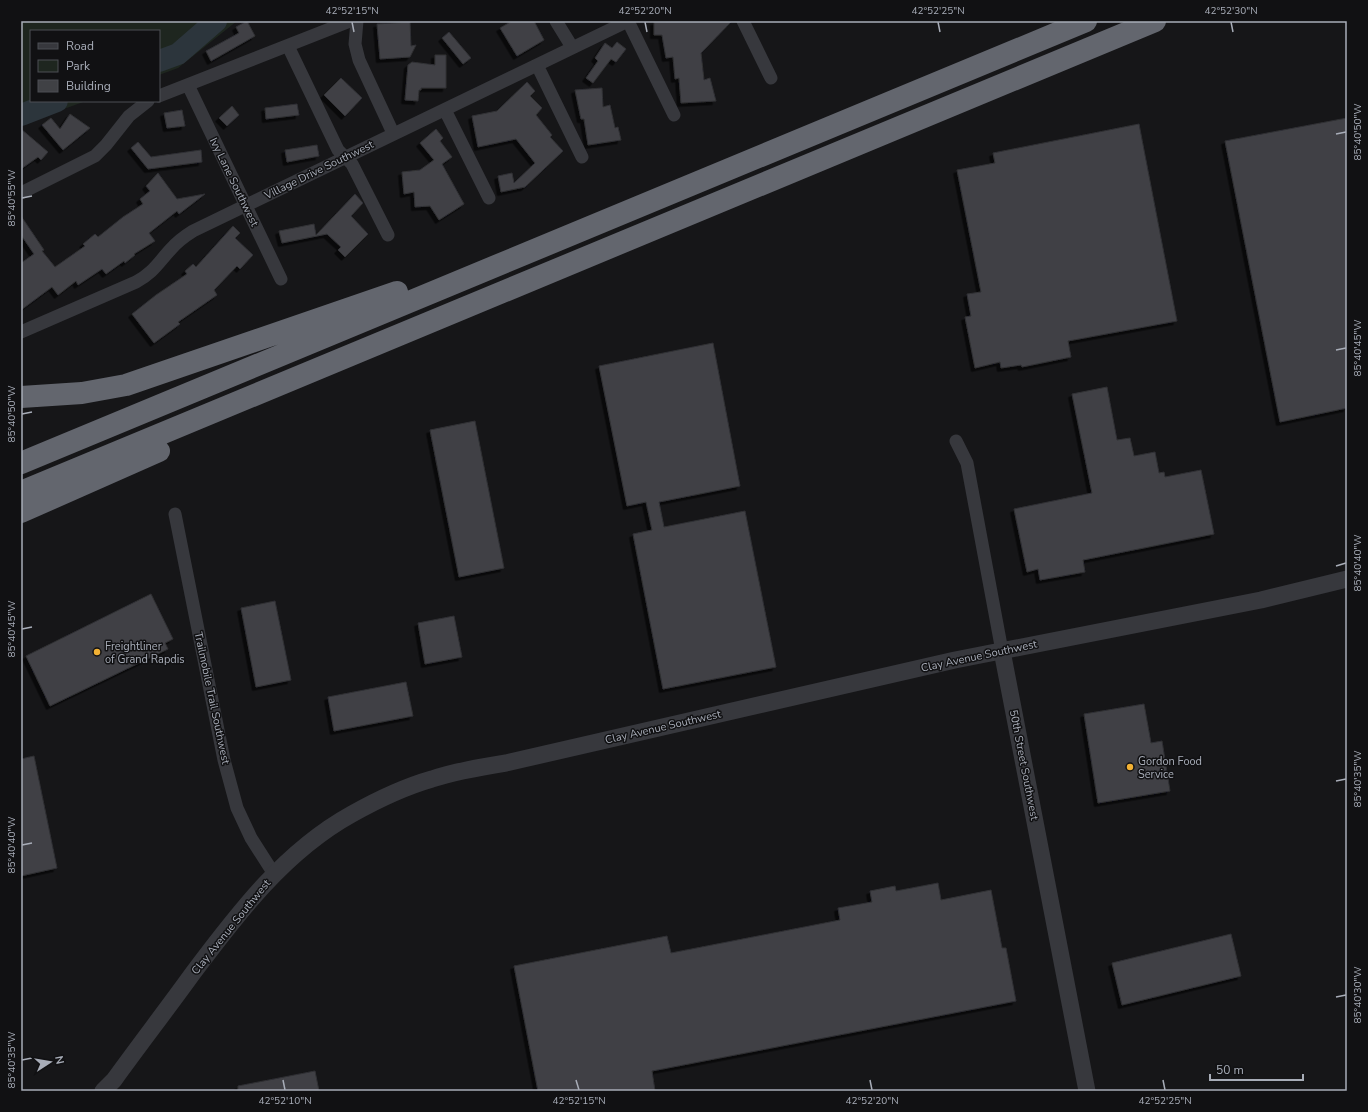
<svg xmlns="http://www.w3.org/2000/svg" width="1368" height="1112" font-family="'Nunito Sans',sans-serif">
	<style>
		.green { fill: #1e261f }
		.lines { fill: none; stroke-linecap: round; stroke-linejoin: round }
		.river { stroke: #2c353c; stroke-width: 22 }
		.building { fill: #404145; stroke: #303034; filter: url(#shadow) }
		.minor { stroke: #37383d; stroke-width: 13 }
		.tertiary { stroke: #37383d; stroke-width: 17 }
		.motorway { stroke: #63666e; stroke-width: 22 }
		.ticks { fill: none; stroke: #a8adb8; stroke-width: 1.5 }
		.poi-dot { fill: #f2b134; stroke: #111113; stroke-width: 1.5 }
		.labels { text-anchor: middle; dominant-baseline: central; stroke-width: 3; stroke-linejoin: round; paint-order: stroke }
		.street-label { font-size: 11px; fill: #a8adb8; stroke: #111113 }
		.poi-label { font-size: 11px; fill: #a8adb8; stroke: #111113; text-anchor: start }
		.neatline { fill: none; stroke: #a8adb8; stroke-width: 1.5 }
		.ticks-label { font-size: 10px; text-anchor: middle; fill: #a8adb8 }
	</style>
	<defs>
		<filter id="shadow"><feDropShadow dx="-3.5" dy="3.5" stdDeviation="0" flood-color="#0009"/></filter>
	</defs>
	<rect width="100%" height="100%" fill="#161618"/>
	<path class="green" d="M21,21h216l-59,47 -19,7v-44h-128v70h55l-50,18 -15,4z"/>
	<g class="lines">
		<path class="river" d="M159,61l19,-7 38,-33
			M21,115l36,-14"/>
	</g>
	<path class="building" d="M247,21l8,15 -44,25 -5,-10 33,-18 -3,-6z
		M512,21h22l10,19 -27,16 -17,-28z
		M682,21h50l-31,32 3,27 6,-2 6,23 -35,2 -2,-25 -4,1 -2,-22 -7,1 -4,-23h-8v-13z
		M410,22l1,24 5,-1 -6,12 -30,2 -3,-35z
		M449,32l22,26 -8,6 -21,-26z
		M617,42l9,7 -10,13 -5,-3 -18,24 -7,-5 12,-17 -3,-3 10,-15 7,5z
		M435,55h11v33h-25v2h-2l-1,11 -13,-1 3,-35 4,-3 23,3z
		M341,78l21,20 -17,18 -21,-21z
		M527,82l8,9 -5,5 12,12 -6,7 16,20 -2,2 13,14 -38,36 -24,5 -3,-16 14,-3 2,10 21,-20 -19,-24 -38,8 -6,-31 25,-5z
		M602,88l1,19 7,-2 5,23 3,-1 3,13 -33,5 -4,-26h-3l-6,-29z
		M297,104l2,11 -33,4 -1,-11z
		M232,106l7,9 -12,11 -8,-8z
		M182,110l3,16 -18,2 -3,-15z
		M70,114l20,14 -27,22 -21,-25 9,-7 9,11z
		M1347,118v290l-67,14 -55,-281z
		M1139,124l38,197 -109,20 3,16 -49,10 -1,-2 -20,3 -1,-6 -25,6 -10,-51 6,-1 -4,-22 14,-2 -24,-122 38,-7 -2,-10z
		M21,129l27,23 -7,8 -3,-3 -17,12z
		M436,129l7,9 -3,3 12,16 -10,7 22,40 -25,16 -9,-14 -15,1 -1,-15 -10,2 -2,-22 18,-2 14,-10 -14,-17z
		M138,142l13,15 50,-7 1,12 -54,7 -17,-21z
		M317,145l2,11 -32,6 -2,-12z
		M158,173l19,26 28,-5 -26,20 -2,-3 -28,22 6,8 -21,13 1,1 -10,8 -1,-2 -18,13 -4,-5 -24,16 -2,-4 -18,14 -6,-8 -31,23v-47l13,-9 -13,-19v-19l23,34 -2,1 13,16 30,-21 -2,-2 12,-10 3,3 25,-20 20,-13 -3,-5 10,-8 -4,-5z
		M355,194l8,9 -12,13 17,18 -23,23 -7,-7 3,-3 -14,-13 -45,9 -3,-12 35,-7 2,11z
		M233,226l7,7 -5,5 18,17 -13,14 -3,-3 -23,24 3,5 -39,27 2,2 -26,19 -22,-29 24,-19 31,-21 -2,-3 8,-7 3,3z
		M713,343l27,143 -81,16 5,25 81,-16 31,156 -113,22 -30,-155 19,-4 -6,-28 -19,4 -28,-140z
		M1107,387l10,53 13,-2 4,18 21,-4 4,21 5,-1 1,5 36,-7 13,64 -131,26 2,12 -45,8 -2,-11 -11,3 -13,-63 78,-16 -20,-99z
		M475,421l29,147 -45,9 -29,-147z
		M151,594l22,45 -8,4 3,6 -118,57 -24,-50z
		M275,601l16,79 -35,7 -15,-79z
		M454,616l8,41 -37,7 -7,-41z
		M406,682l7,34 -79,15 -6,-34z
		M1144,704l7,39 11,-2 8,50 -72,12 -14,-89z
		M34,756l23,112 -36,8v-117z
		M938,883l3,17 50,-10 11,58h4l10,53 -364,70 3,20h-117l-24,-125 153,-30 4,17 169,-33 -2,-12 34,-6 -2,-11 25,-5 1,5z
		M1231,934l10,42 -119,29 -10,-42z
		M315,1071l4,20h-81v-5z"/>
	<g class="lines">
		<path class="minor" d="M357,21l-2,23 4,16 34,73
			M556,21l16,26
			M628,21l46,94
			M743,21l28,57
			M288,46l50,104 14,14 36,71
			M537,65l45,92
			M188,85l93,194
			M159,96l191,-75
			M445,110l44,88
			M21,193l74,-37 11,-11 23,-29 19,-15
			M21,332l115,-50c17,-9 22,-19 35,-33 6,-7 14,-13 22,-18l435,-210
			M956,441l11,22 35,188
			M175,514l49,246 13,48 14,30 23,36"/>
		<path class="tertiary" d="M1002,651l85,440
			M103,1091l11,-11c26,-36 53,-71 79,-107 45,-60 92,-122 159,-159 25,-14 52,-27 80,-35 24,-8 49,-12 74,-16l449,-103 306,-60 86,-21"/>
		<path class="motorway" d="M21,397l61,-4 44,-8 271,-93
			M21,463l1065,-442
			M21,492l1134,-471
			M21,512l138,-61"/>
	</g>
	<path class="ticks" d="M352,22l2,10M645,22l2,10M938,22l2,10M1231,22l2,10M1336,134l10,-2M22,198l10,-2M1336,350l10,-2M22,414l10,-2M1336,566l10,-3M22,629l10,-2M1336,781l10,-2M22,845l10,-2M1336,997l10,-2M22,1060l10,-2M283,1080l2,10M576,1080l3,10M870,1080l2,10M1163,1080l2,10"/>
	<g class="poi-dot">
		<circle cx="97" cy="652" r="4"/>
		<circle cx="1130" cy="767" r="4"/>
	</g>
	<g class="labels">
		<g class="street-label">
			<text transform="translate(319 170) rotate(-26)">Village Drive Southwest</text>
			<text transform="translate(234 182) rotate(64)">Ivy Lane Southwest</text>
			<text transform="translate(979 656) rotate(-12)">Clay Avenue Southwest</text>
			<text transform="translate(212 698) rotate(78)">Trailmobile Trail Southwest</text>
			<text transform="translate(663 727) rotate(-13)">Clay Avenue Southwest</text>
			<text transform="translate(1024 765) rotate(79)">50th Street Southwest</text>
			<text transform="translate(231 927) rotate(-51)">Clay Avenue Southwest</text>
		</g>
		<g class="poi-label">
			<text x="105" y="646">Freightliner<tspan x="105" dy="13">of Grand Rapdis</tspan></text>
			<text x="1138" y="761">Gordon Food<tspan x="1138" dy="13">Service</tspan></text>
		</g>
	</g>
	<rect width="1368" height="1112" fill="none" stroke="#111113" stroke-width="44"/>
	<rect x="30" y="30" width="130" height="72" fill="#111113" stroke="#4d4f55"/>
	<rect x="38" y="43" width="20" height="6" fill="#37383d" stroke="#4d4f55"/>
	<text x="66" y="50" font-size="12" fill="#a8adb8">Road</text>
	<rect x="38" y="60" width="20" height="12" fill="#1e261f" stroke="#4d4f55"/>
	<text x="66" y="70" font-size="12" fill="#a8adb8">Park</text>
	<rect x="38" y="80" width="20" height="12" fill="#404145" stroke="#4d4f55"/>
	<text x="66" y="90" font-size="12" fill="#a8adb8">Building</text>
	<g transform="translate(50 1062) rotate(78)" stroke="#111113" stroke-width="3" paint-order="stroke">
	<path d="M0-3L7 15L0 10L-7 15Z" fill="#a8adb8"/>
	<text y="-6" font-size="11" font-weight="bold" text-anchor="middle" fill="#a8adb8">N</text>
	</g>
	<path d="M1210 1074v6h93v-6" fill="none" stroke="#a8adb8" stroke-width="2"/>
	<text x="1216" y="1074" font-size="12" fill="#a8adb8" stroke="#111113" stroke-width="3" paint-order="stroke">50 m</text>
	<rect x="22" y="22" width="1324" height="1068" class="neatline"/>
	<g class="ticks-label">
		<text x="352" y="14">42°52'15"N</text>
		<text x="645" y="14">42°52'20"N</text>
		<text x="938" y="14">42°52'25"N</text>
		<text x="1231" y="14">42°52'30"N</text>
		<text transform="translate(1357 132) rotate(-90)" y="4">85°40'50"W</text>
		<text transform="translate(11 198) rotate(-90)" y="4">85°40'55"W</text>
		<text transform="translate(1357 348) rotate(-90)" y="4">85°40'45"W</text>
		<text transform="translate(11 414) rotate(-90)" y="4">85°40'50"W</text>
		<text transform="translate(1357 563) rotate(-90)" y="4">85°40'40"W</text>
		<text transform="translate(11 629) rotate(-90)" y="4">85°40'45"W</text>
		<text transform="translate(1357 779) rotate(-90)" y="4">85°40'35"W</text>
		<text transform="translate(11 845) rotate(-90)" y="4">85°40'40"W</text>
		<text transform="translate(1357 995) rotate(-90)" y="4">85°40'30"W</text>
		<text transform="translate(11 1060) rotate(-90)" y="4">85°40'35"W</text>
		<text x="285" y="1104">42°52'10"N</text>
		<text x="579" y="1104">42°52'15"N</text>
		<text x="872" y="1104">42°52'20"N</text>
		<text x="1165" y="1104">42°52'25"N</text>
	</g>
</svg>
